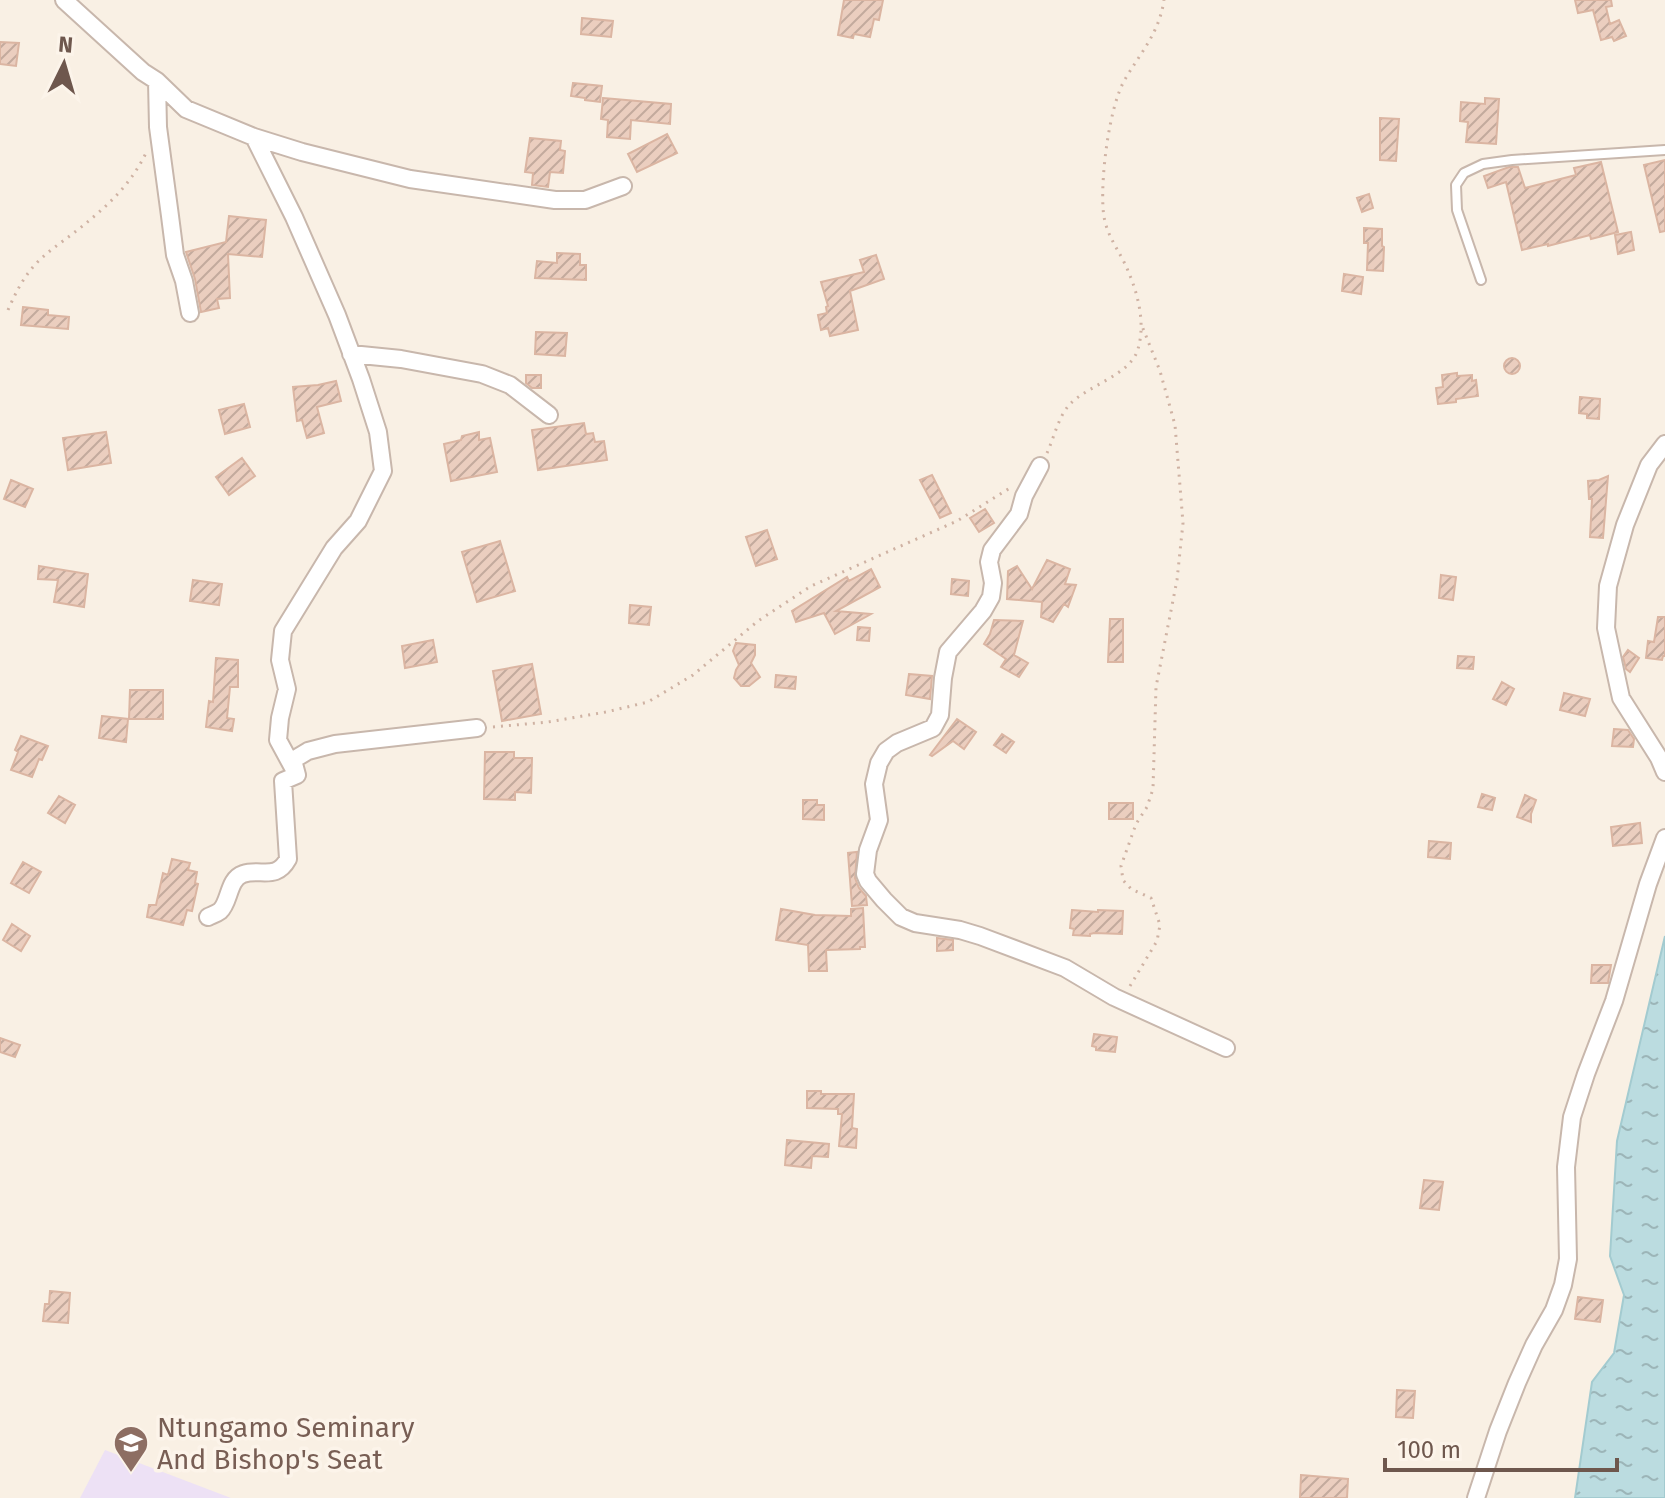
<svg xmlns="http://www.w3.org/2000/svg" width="1665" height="1498" font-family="'Fira Sans',sans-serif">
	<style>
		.education { fill: #ede1f5 }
		.water { fill: url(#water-ripples); stroke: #a3cbd0; stroke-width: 2 }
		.building { fill: url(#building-hatch); stroke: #dbb5a2; stroke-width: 2 }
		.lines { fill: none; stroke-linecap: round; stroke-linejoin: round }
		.service-casing { stroke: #c8b7ac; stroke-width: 12 }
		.minor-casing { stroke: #c8b7ac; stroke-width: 20 }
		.path { stroke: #cfb2a3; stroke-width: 3; stroke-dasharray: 2 6; stroke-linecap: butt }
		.service { stroke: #fff; stroke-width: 8 }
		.minor { stroke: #fff; stroke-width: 16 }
		.labels { text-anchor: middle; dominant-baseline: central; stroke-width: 7; stroke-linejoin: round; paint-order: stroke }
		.education-label { font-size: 28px; fill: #785e54; stroke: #fcf4ea; text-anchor: start }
	</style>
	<defs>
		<pattern id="water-ripples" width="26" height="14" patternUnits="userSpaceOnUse" patternTransform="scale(2)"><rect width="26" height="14" fill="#bbdce0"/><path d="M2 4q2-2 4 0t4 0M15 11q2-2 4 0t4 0" fill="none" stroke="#9cb5b8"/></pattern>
		<pattern id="building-hatch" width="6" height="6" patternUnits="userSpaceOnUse" patternTransform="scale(2)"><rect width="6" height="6" fill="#ebcebf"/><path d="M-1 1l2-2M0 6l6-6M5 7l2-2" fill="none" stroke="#c3aa9d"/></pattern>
	</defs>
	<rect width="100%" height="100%" fill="#f9f0e4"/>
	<path class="education" d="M105,1450l126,48h-151z"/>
	<path class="water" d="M1665,936v562h-90l17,-116 22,-29 10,-58 -14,-39 7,-115z"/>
	<path class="building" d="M844,0h39l-4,20 -5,-1 -4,18 -16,-3 -1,4 -15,-3z
		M1575,0h36l1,6 -6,1 4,17 9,-4 7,16 -12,5 -2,-4 -11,3 -8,-30 -15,3z
		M582,18l31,3 -2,16 -30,-3z
		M0,42l19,1 -3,23 -16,-2z
		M573,83l29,3 -2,16 -15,-2v-2l-14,-2z
		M603,98l68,6 -1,20 -39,-4 -1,19 -23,-2 1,-17 -7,-1z
		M1485,98l14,1 -3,45 -30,-2 2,-20 -8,-1 1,-19 24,2z
		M1380,118l19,1 -3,42 -16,-1z
		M667,134l10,19 -40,19 -9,-18z
		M530,138l31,3 -1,9 5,1 -2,22 -13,-1 -2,15 -16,-2 1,-12 -8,-1z
		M1665,160v71l-5,1 -16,-67z
		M1601,162l17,70 -27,7 -1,-4 -42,11v-2l-26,6 -16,-68 -18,6 -4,-12 25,-9h9l7,21 51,-13 -2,-7z
		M1369,194l4,14 -11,4 -5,-14z
		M229,216l37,4 -4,37 -34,-3 2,44 -13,1 2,9 -18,4 -6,-33 -9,-27 40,-10z
		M1364,228l18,1v17l2,1 -1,24 -16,-1 1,-27h-4z
		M1631,232l3,18 -16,4 -3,-19z
		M557,253l23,1v11h6v15l-51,-2 2,-17 20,2z
		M876,255l8,24 -34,12 8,39 -28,6 -2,-8 -7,2 -3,-15 9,-2 -1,-6 2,-1 -7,-24 43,-10 -4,-12z
		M1344,274l19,3 -2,17 -19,-3z
		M23,307l25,3v5l21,2 -1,12 -47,-4z
		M536,332l31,1 -2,23 -30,-2z
		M1504 366a8 8 0 1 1 16 0a8 8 0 1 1-16 0Z
		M1457,373v3l15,-1v6l4,-1 2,16 -22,3v3l-18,2 -2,-16 7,-1 -1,-12z
		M526,375h15v13h-9l-6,-5z
		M336,381l5,20 -24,6 7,26 -17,5 -5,-18 -5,1 -4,-34 25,-2z
		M1580,397l20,2 -1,20 -12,-1v-4l-8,-1z
		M244,404l6,23 -25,7 -6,-24z
		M584,423l2,11 7,-1 2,9 9,-1 3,19 -69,10 -6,-40z
		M106,432l5,31 -43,7 -5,-32z
		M479,432v8l11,-2 7,34 -46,9 -7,-37 17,-4 1,-4z
		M242,458l13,18 -26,19 -13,-18z
		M932,475l19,38 -11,5 -20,-38z
		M1608,476l-5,62 -13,-1 2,-38h-3l-1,-18 11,-1z
		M11,480l22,9 -8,18 -21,-8z
		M985,509l9,14 -15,9 -9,-14z
		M767,530l10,29 -21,7 -10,-29z
		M500,541l15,50 -38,11 -15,-50z
		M1047,560l23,9 -5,15 11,1 -8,22 -4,-3 -11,18 -12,-5 1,-15 -35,-3 1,-28 9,-5 15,23z
		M39,566l49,8 -4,33 -30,-5 4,-22 -20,-1z
		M871,569l9,18 -44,24 35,3 -36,20 -11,-21 -28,9 -4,-11 55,-34 2,4z
		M1441,575l15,2 -3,23 -14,-2z
		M952,579l17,2 -1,15 -17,-2z
		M193,580l29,4 -3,21 -29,-4z
		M630,605l21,2 -2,18 -20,-2z
		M1658,617h7v39h-2l-1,4 -16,-2 2,-17 6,1z
		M1110,619h13v43h-15z
		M994,620l29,1 -9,34 14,8 -9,14 -18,-10 5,-8 -22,-15 6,-10z
		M858,627l12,1 -1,13 -12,-1z
		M433,640l4,22 -32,6 -3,-22z
		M736,643l19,2v10l-4,8 9,14 -11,9h-8l-7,-8 2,-8 3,-5 -6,-14z
		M1628,650l11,8 -9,14 -4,-3 -3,-12z
		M1458,656l16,1 -1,12 -16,-1z
		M216,658l22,2v27h-8l-3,31 7,1 -2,12 -26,-4 3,-26 4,1z
		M532,664l9,50 -39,7 -9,-50z
		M909,674l23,2 -2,23 -24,-4z
		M776,675l20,2 -1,12 -20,-2z
		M1502,682l12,7 -8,16 -13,-6z
		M130,690h33v29h-34z
		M1564,693l26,6 -5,17 -25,-6z
		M102,716l26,3 -2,23 -27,-4z
		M957,719l19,13 -12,17 -11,-8 -21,15 -2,-1z
		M1614,729l14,1 6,9 -1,8 -21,-1z
		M1002,734l12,8 -8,11 -12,-8z
		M21,736l27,10 -6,14 -3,-1 -7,18 -21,-7 7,-18 -3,-2z
		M485,752h29v6h18l-1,35 -16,-1v8l-31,-1z
		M1482,794l13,4 -3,12 -14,-3z
		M1525,795l11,5 -5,14v8l-14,-5z
		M59,796l16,9 -10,18 -17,-10z
		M803,800h14v5h7v15l-21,-1z
		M1109,803h24v16h-24z
		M1640,823l2,20 -29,3 -2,-19z
		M1429,841l22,2 -1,16 -22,-2z
		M857,852l-2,26 4,10 7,8 1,9 -15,1 -4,-53z
		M172,859l18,4 -2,7 9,2 -2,11 3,1 -6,27 -5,-1 -4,15 -36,-8 2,-12h7l7,-32 5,2z
		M23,862l18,10 -12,21 -18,-10z
		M863,908l2,39h-5v2l-34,1 1,21h-18l-1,-26 -32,-5 5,-31 34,6 36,1v-7z
		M1072,910l26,2v-2l25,1 -1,23 -28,-1 -4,1v2l-17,-1 1,-6 -4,-1z
		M12,924l18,12 -9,15 -18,-11z
		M937,938l16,2v10l-16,1z
		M1592,965h19l-3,18h-17z
		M1094,1034l23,3 -2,15 -19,-2v-3l-4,-1z
		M0,1038l20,7 -5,12 -15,-5z
		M807,1091h14v3h33l-2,34 5,1 -1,19 -17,-2 3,-32h-4v-5l-31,-1z
		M787,1140l42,4 -1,13 -16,-1 -1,12 -26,-3z
		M1424,1180l19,2 -4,28 -19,-2z
		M50,1291l20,2 -2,30 -25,-2 2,-17h4z
		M1578,1297l25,3 -3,22 -25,-3z
		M1397,1390l18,1 -2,27 -17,-1z
		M1301,1475l47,4 -1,19h-47z"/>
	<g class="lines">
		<defs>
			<path id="service" d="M1481,280l-24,-70 -1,-25 8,-12 19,-9 29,-4 153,-10"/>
			<path id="minor" d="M64,0l79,72 14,9 29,28 68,28 48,15 108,27 145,21h30l38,-14
				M157,81l1,46 12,89 5,39 9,26 6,32
				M254,137l40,80 43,98 24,64 17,53 5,39 -25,50 -24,27 -51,83 -3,29 7,29 -7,29 -2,22 19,35
				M351,354l50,5 81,15 28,11 39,30
				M1665,444l-16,21 -24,60 -17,61 -2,42 15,70 38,60 6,14
				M1040,466l-16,30 -5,18 -27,36 -3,12 4,21 -2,14 -8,14 -35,41 -5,26 -3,37 -7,13 -36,15 -11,8 -7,12 -5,21 5,36 -11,30 -3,24 3,7 16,19 17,17 14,6 45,7 20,6 85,32 49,29 112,51
				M208,917c4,-2 8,-3 12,-6 10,-9 8,-32 23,-37 18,-6 33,7 45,-15l-5,-78 14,-6 -4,-15 15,-9 27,-7 142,-16
				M1476,1498l22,-67 19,-48 17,-38 20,-35 9,-25 5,-26 -2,-92 6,-50 14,-43 28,-73 34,-117 17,-46"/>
		</defs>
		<use href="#service" class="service-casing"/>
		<use href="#minor" class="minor-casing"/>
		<path class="path" d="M8,310c7,-16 14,-30 25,-43 11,-13 25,-22 38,-32 31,-24 58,-47 75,-82
			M1047,453c7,-15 11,-36 23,-49 19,-19 57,-28 67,-52 10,-29 0,-62 -12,-88 -10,-20 -21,-33 -22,-57 -2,-32 6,-98 21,-126 16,-28 35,-47 40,-81
			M493,727l55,-5 58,-10 42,-10 45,-27 65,-54 53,-35 146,-65 53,-33
			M1130,986l27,-45 3,-16 -9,-27 -20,-9 -8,-9 -2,-14 15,-42 11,-17 6,-18 3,-102 21,-107 6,-57 -8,-98 -15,-54 -18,-45"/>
		<use href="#service" class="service"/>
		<use href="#minor" class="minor"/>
	</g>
	<defs>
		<symbol id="school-pin" viewBox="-11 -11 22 30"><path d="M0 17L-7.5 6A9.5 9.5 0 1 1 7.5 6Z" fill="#8d6e63" stroke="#fcf4ea"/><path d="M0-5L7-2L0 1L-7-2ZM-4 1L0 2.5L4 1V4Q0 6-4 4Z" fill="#fff"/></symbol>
	</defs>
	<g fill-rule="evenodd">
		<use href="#school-pin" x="111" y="1423" width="40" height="54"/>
	</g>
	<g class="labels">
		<g class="education-label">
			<text x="157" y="1427">Ntungamo Seminary<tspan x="157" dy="32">And Bishop's Seat</tspan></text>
		</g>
	</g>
	<g transform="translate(64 64) rotate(5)" stroke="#fcf4ea" stroke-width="6" paint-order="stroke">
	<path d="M0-6L14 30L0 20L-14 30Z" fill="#6e574d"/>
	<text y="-12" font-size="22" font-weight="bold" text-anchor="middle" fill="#6e574d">N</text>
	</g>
	<path d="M1385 1458v12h232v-12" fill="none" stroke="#6e574d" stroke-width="4"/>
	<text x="1397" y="1458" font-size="24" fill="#6e574d" stroke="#fcf4ea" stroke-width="6" paint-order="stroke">100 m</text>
</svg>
